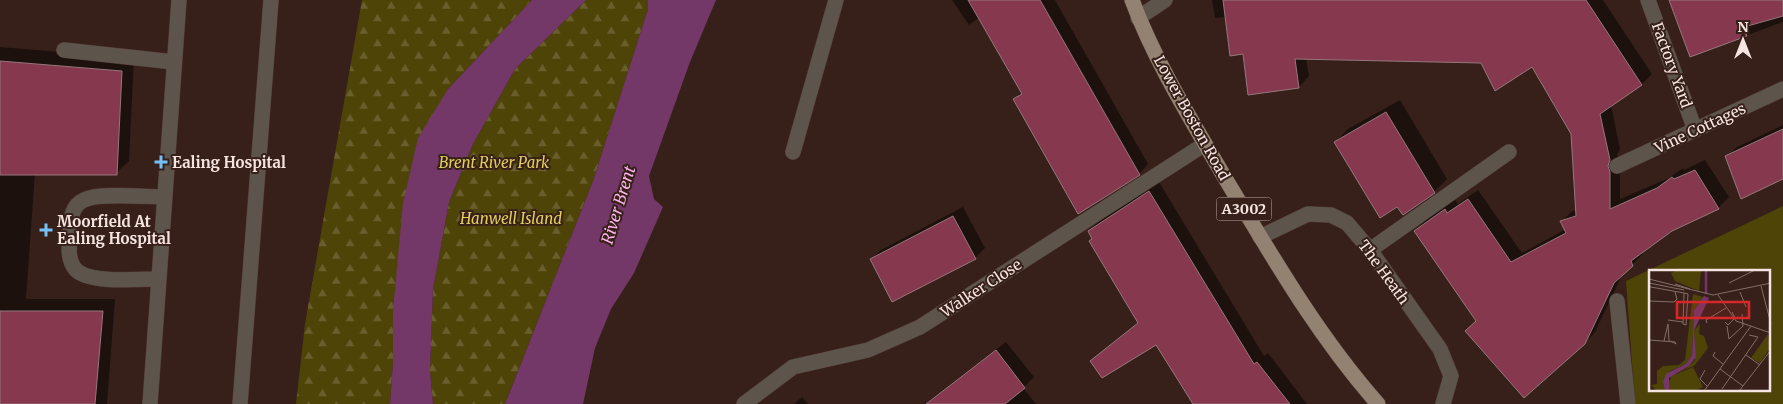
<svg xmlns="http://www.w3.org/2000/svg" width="1783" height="404" font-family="Merriweather,serif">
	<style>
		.green { fill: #4e4408; fill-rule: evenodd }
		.forest { fill: url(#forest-firs) }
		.water { fill: #733768 }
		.shadow { fill: #0007 }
		.building { fill: #86394e; stroke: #95777d }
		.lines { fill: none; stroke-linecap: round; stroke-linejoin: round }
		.service-casing { stroke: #523b35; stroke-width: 16 }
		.minor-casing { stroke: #523b35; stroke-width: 16 }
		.primary-casing { stroke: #523b35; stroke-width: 16 }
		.service { stroke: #5d554c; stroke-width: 15 }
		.minor { stroke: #5d554c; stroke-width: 15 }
		.primary { stroke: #938271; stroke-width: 15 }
		.poi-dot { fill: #74c0f6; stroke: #372019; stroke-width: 2 }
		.labels { text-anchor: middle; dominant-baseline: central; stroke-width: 4; stroke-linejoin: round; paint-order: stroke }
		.shield { fill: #372019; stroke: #bca9a4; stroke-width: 1 }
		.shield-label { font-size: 14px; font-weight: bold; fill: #f5e4e0 }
		.street-label { font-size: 15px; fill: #f5e4e0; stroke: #372019 }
		.poi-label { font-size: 15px; font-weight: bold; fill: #f5e4e0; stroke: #372019; text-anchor: start }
		.park-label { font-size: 15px; font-style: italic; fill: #e2ce5a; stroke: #372019 }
		.water-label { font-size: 16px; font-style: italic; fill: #fcb4ed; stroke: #372019 }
		.inset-river { fill: none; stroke: #733768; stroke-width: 2.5 }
		.inset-road { fill: none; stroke: #836e69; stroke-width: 1 }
		.view { fill: #d62828; fill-opacity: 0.15; stroke: #d62828; stroke-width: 2.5 }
		.inset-edge { fill: none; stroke: #f5e4e0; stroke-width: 2.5 }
	</style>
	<defs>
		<pattern id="forest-firs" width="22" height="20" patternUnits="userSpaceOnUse" patternTransform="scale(1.25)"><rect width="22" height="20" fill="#4e4408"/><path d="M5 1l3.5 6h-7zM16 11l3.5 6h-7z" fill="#685f2c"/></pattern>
	</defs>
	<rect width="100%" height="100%" fill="#372019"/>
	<path class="green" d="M1783,206v198h-148l-9,-123zM1650,272h119v118h-119z"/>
	<path class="forest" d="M362,0h170l-84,89 -55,273 -3,42h-94l9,-80z
		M586,0h62v9l-55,172 -88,223h-72l-3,-33 3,-81 16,-88 24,-58 42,-75z"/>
	<path class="water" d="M532,0h54l-71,69 -42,75 -24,58 -16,88 -3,81 3,33h-43l3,-42v-51l10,-108 15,-65 30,-49z
		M648,0h68l-26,62 -41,114 5,23 9,8 -29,66 -23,36 -16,39 -12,56h-78l88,-223 55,-172z"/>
	<path class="shadow" d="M952,0h103l93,164 -9,10 -125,-74 8,-8 -42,-75 -11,8z
		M1212,0h391l49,74 -11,11 -30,20 9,44 -3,6 3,6v38l49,-21 14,-10 1,2 21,-10 24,37 -11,11 -46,22 -30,22 1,2 -20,19 -28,59 -10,11 -108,-23 -62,-89 10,-10 30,-21 3,4 20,-14 44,63 44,-24 -4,-8 10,-10 5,-1 -5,-76 -40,-69 -50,-3 -176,-4 3,18 -10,11 -55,-34 -18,-36 -11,1z
		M1671,0h112v22l-92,34z
		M0,47l134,11 -5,103 -13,12h-81l-9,126h89l-8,105h-107z
		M1400,100l47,79 -13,13 -36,13 -63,-63 13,-13z
		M1783,125v52l-56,-21 10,-9z
		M1159,182l105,174 4,-3 39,51h-106l-45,-61 -64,18 47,-39 -50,-91 10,-10z
		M963,207l22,41 -10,10 -104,1 10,-9z
		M1006,342l28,35 -11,11 13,16h-111z
		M802,397l6,7h-14z"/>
	<path class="building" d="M968,0h72l100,175 -62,39 -65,-115 9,-5z
		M1223,0h363l56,85 -42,29 10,46 -2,6 2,6v37l47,-21 15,-11 2,2 21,-9 24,39 -47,22 -41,30 2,5 -19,17 -29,61 -61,54 -59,-67 11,-10 -62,-90 31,-22 2,4 21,-14 43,63 55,-29 -6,-12 16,-5 -5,-82 -39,-67 -37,24 -14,-28 -186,-4 4,29 -51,7 -5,-41 -13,2z
		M1669,0h114v16l-39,11 3,9 -57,21z
		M0,61l122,10 -5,104h-117z
		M1386,112l49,81 -32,22 -6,-8 -17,11 -46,-76z
		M1783,129v50l-42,20 -16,-43z
		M1149,191l105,173 3,-2 33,42h-97l-37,-59 -54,33 -12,-17 48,-38 -49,-82 3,-2 -4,-8z
		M953,216l23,43 -84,43 -22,-43z
		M0,311h103l-8,93h-95z
		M996,350l29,38 -20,16h-79z"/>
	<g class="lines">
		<defs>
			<path id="service" d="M1138,18l27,-18
				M64,50l110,12
				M793,152l43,-152
				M1370,250l139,-98
				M159,279c-20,0 -68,5 -83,-9 -9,-10 -7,-25 -6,-37 1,-14 1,-27 14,-33 15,-8 62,-3 81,-3
				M1617,301l11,103
				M150,404l29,-404
				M240,404l31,-404"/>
			<path id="minor" d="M1648,0l47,130
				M1617,166l166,-77
				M1260,237l48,-23 23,1 16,8 23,27 70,99 11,27 -8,28
				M744,404l49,-37 75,-17 52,-23 285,-183"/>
			<path id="primary" d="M1132,0c23,62 60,121 93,178 47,78 92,157 153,226"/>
		</defs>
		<use href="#service" class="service-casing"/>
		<use href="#minor" class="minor-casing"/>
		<use href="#primary" class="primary-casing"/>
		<use href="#service" class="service"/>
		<use href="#minor" class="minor"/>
		<use href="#primary" class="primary"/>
	</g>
	<g class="poi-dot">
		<path d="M158.5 154.5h5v5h5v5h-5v5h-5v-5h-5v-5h5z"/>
		<path d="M43.5 222.5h5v5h5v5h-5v5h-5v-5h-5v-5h5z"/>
	</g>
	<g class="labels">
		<rect class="shield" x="1216.5" y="197.5" width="55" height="23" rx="4"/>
		<g class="shield-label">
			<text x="1244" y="209">A3002</text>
		</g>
		<g class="street-label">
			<text transform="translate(1672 65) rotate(70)">Factory Yard</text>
			<text transform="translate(1192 118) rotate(61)">Lower Boston Road</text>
			<text transform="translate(1700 128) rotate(-25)">Vine Cottages</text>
			<text transform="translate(1384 272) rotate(54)">The Heath</text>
			<text transform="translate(981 288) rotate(-33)">Walker Close</text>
		</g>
		<g class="poi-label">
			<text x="172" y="162">Ealing Hospital</text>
			<text x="57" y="221">Moorfield At<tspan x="57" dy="17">Ealing Hospital</tspan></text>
		</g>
		<g class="park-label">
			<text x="494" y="162">Brent River Park</text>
			<text x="511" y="218">Hanwell Island</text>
		</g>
		<g class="water-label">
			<text transform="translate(618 205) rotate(-73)">River Brent</text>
		</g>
	</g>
	<g transform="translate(1649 270)">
		<rect width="121" height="121" fill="#372019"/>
		<path d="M29,0h23l-2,21 -24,-10 -4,-8zM119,64l2,14 -10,15 -9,-5z" fill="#4e4408"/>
		<path d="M44,24l10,3 -9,13 -2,45 -6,9 -18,8 -3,19h-8l-6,-6 6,-1v-13l6,-5 16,-1 6,-5zM51,53l-1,11 5,2 4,12 -14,18 -23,9 16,-7 8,-8 -1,-29z" fill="#4e4408"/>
		<path d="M44,97l10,20 -8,4h-26l-2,-6 5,-9z" fill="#4e4408"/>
		<path d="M55,26l5,2 -15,33 2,26 -7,9 -20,12v13h-4l-2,-10 4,-8 19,-9 6,-9 2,-45z" fill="#733768"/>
		<path class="inset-river" d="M57,24v-24"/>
		<path class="inset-road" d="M0,9l64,16 58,-12M0,13l35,7M80,13l26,-13M26,14l15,5M112,16l10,38M0,17h2l33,6 4,1 -2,31 -3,-1 1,-31M91,22l6,15M69,25l18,26 35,12M0,31l25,1 3,-3 -2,-7M19,50l15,2M76,52l3,3 7,-7 -3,-6M58,53l-1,-3 20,-12M78,56l2,13 14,-13 -1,-12M0,70l26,2 1,2 -5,-3M15,71l4,-17 1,17M66,82l-2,4 10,8M97,85l14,10M71,99l23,17M56,100l-5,9 7,7M73,119l36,-52 -9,-2M55,121l47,-65M90,121l32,-41"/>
		<path class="view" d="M28,32h72v16h-72z"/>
		<rect width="121" height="121" class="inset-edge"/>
	</g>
	<g transform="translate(1743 40)" stroke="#372019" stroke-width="4" paint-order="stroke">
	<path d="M0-4L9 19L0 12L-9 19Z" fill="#f5e4e0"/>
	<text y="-8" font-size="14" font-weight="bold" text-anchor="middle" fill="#f5e4e0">N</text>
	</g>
</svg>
